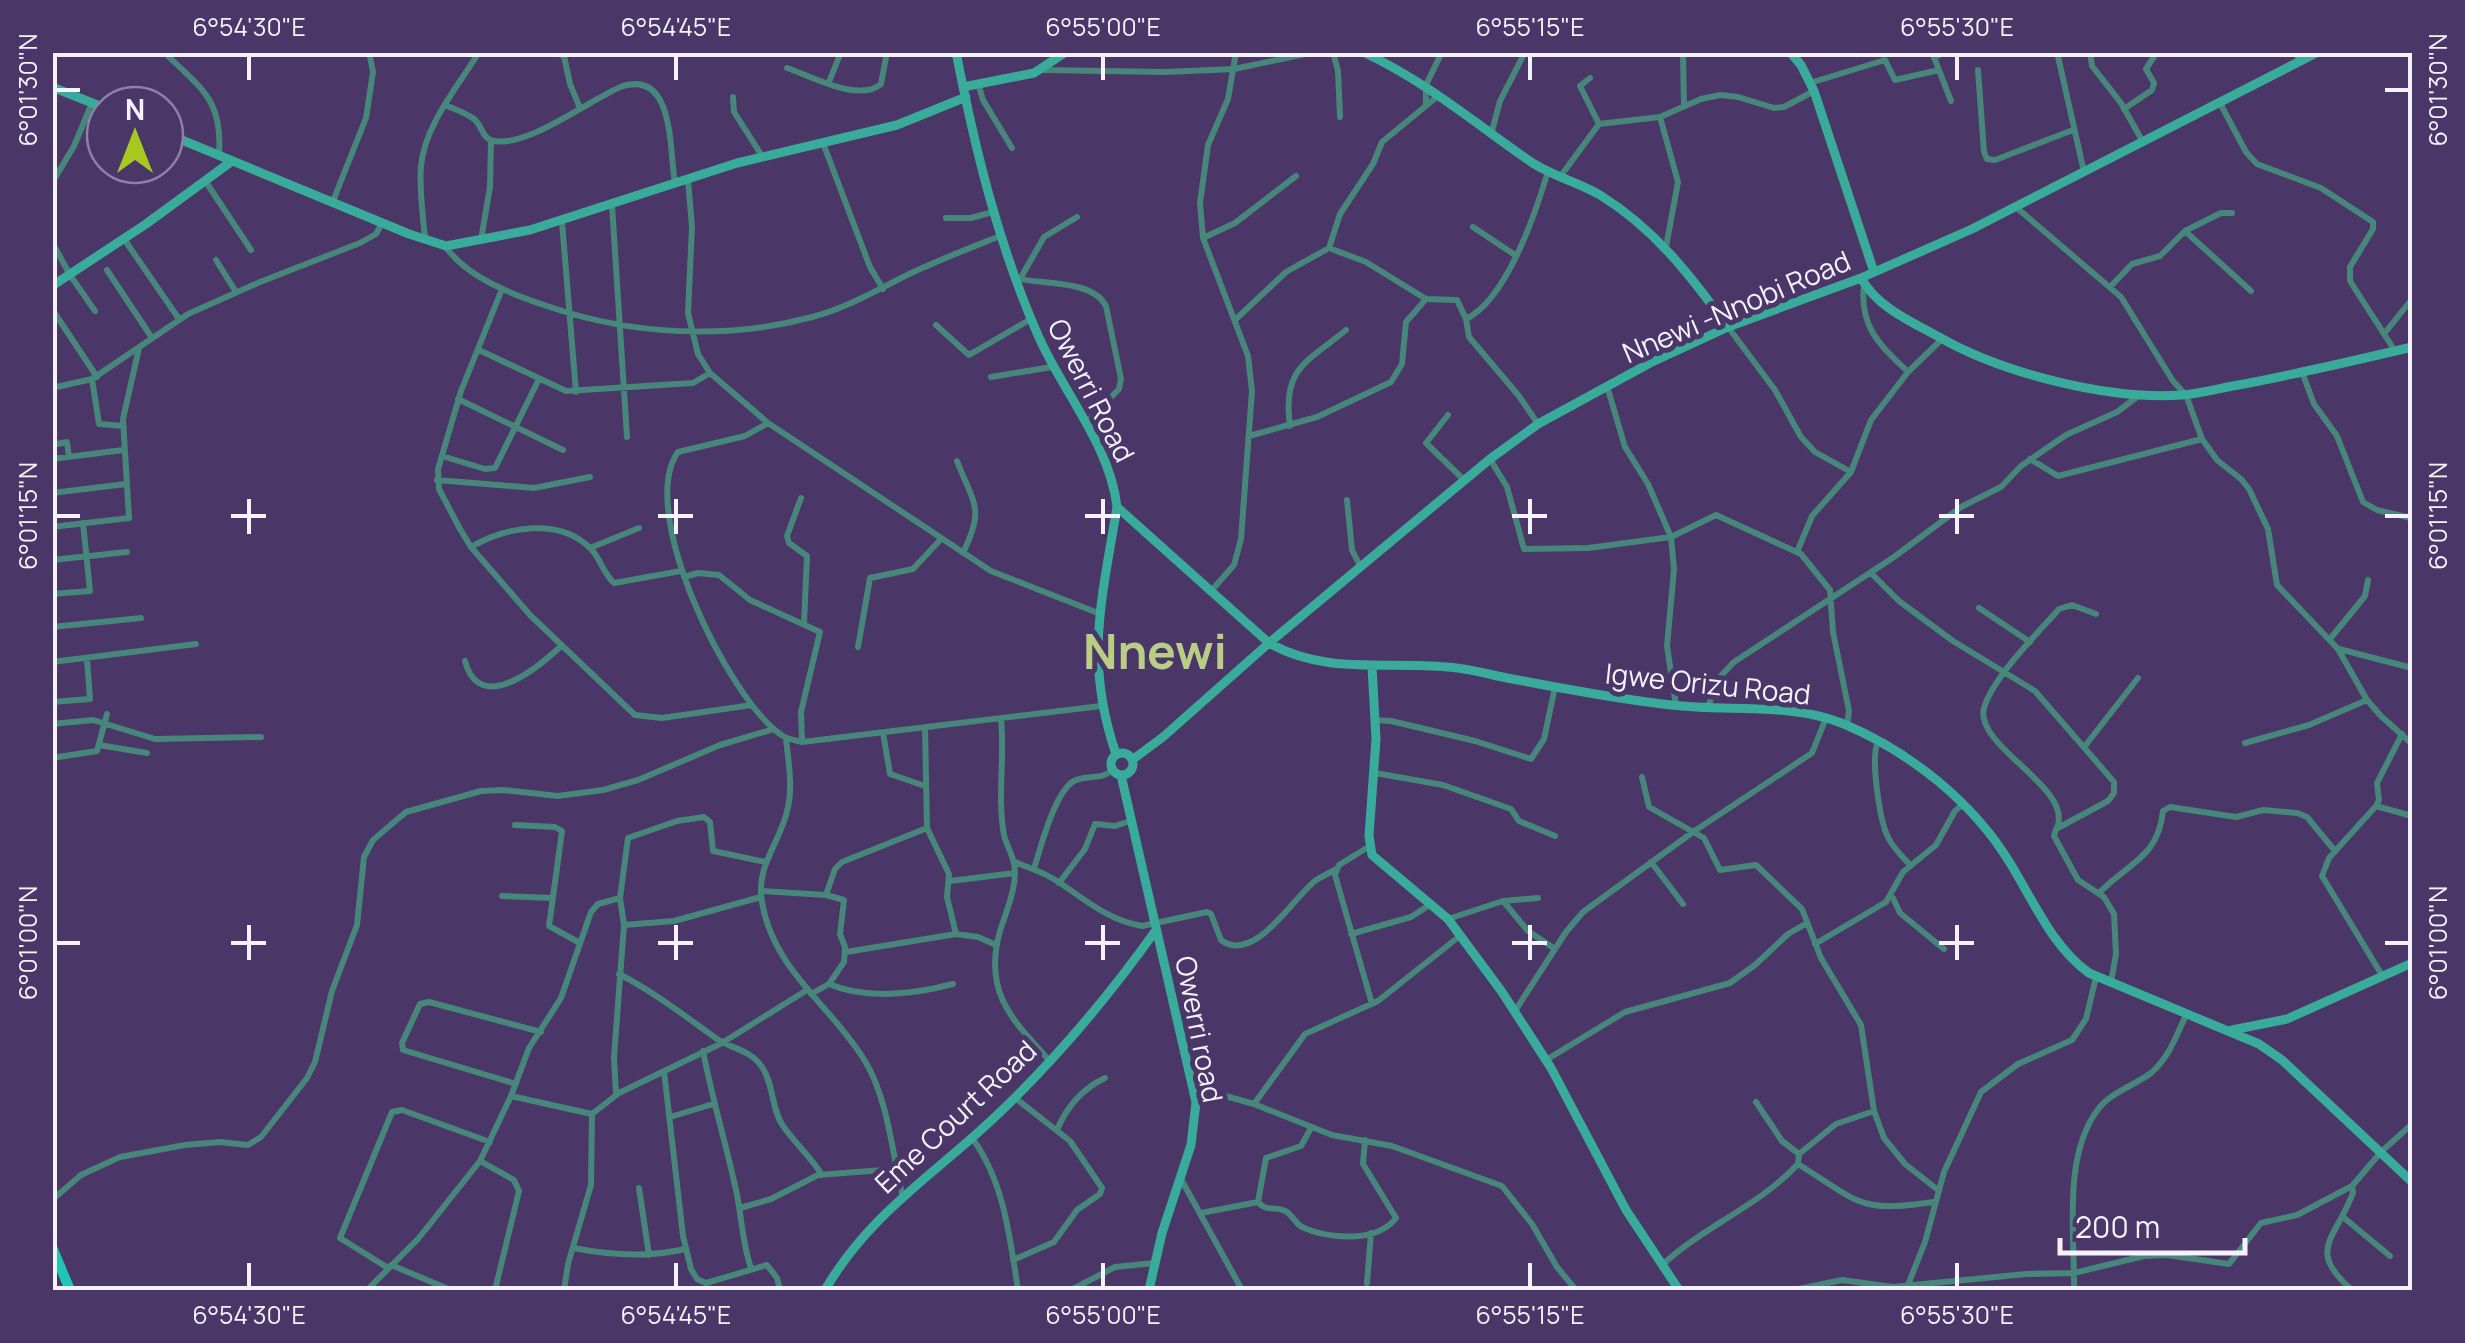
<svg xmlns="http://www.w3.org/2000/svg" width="2465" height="1343" font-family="Manrope,sans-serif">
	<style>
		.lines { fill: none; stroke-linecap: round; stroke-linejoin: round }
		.street { stroke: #46867b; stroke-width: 6 }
		.secondary { stroke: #39ab9a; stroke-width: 9 }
		.primary { stroke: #1ec7b2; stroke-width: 10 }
		.ticks { fill: none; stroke: #f5f1fd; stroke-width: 4 }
		.labels { text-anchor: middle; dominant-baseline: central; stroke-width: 10; stroke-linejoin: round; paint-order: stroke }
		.street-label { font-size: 28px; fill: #f5f1fd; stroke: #4a3667 }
		.town-label { font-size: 48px; font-weight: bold; fill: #b9ce84; stroke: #4a3667 }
		.neatline { fill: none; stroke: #f5f1fd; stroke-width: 4 }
		.ticks-label { font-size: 25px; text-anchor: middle; fill: #f5f1fd }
	</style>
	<rect width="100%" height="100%" fill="#4a3667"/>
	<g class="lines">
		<path class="street" d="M164,52c37,37 59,46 55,104
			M553,52l11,4 6,28 10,24
			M1333,52l5,19 2,46
			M1683,52l1,54
			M1932,52l19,49
			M2057,52l27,120
			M2090,52l2,14 29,37 22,39
			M2294,52l7,9
			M1934,58l10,-6
			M787,68c24,8 72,35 94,16l6,-32
			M1042,70l124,2 68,-3 81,-17
			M1978,70l6,82 3,7 8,1 78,-30
			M1590,78l-10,8 19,38
			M829,82l12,-30
			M978,83l5,17 29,48
			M1810,83l75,-23 10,20 44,-10
			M733,97l1,15 28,44
			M2220,103l26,49 11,12 64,24 52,34v7l-23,38v14l45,70
			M445,105c9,4 21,8 29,14 8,6 8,20 20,22 36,6 96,-42 129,-55 52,-15 46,64 52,97
			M1426,105v-20l16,-33
			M2124,109l28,-19 2,-7 -8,-14 11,-17
			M1660,117l18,65 -12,65
			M1492,131l8,-30 25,-49
			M823,143l47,124 13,22
			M1560,177l39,-53 61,-7 41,-18 19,-4 18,2 36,11 10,-1 30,-16
			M688,180l4,47 -4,86 10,41 12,19 58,50 223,148 107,42
			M206,182l45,68
			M52,183l22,-37 18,-43
			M333,201l33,-83 7,-46 -4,-20
			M612,205l15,232
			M2017,208l104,89 52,84 13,14 16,44 15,21 24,19 8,10 19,40 9,56 61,64 29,51 14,16 31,28
			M946,218h25l22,-6
			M562,222l14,170
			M1473,227l42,28
			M2185,231l66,60
			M1203,238l32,-15 61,-47
			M124,239l55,80
			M425,239c-2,-24 -6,-49 -4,-73 4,-42 37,-79 58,-114
			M481,240l9,-53 1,-47
			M52,242l18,33 25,36
			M446,247c21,31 70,49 104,60 82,28 177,33 262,10 35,-9 65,-27 97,-43 30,-14 61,-26 91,-38
			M1329,248l11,-34 33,-50 9,-22 56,-46
			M216,260l20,32
			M107,270l45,68
			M1015,278c26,7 77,1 91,28l15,73 -2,10 -33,34
			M1020,279l24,-42 33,-20
			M1864,285c-5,42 16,60 44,87
			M2111,286l21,-22 28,-8 25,-25 36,-18h11
			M502,289l-41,102 -23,78 1,20 21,40 11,18 59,68 105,100 27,3 90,-13
			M52,309l45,68
			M1466,319c41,-20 70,-107 82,-148
			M1235,320l51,-48 43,-24 37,14 60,37 31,1 9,19 3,18 50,59 19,28
			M936,325l33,30 62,-36
			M1728,327l47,63 26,47 14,15 36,20
			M2384,334l28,-35
			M479,350l87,41 127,-8 17,-10
			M2302,372l12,32 23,32 26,66 14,8 34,8
			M991,377l61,-10
			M92,379l7,45 24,2
			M1607,386l18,61 23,37 23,53 3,32 -7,77 9,60
			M52,388l40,-9 96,-65 72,-32 100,-39 16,-9 6,-11
			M458,399l105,51
			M1448,415l-22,28 39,38
			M768,423l-23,13 -67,16c-42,59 50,245 102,282 6,5 14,6 22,8l299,-36
			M1290,426c-8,-58 16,-63 56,-96
			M1249,436l68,-19 74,-35 11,-18 4,-42 20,-23
			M52,445l15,-3 2,15
			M442,456l43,13 10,-1 44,-89
			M52,459l71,-9
			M1490,459l17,28 17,62 64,-1 83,-11 45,-22 85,39 29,36 3,42 16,79 -2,15
			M2030,459l28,17 144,-37
			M957,461c17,44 28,47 6,92
			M437,480l97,8 56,-11
			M52,493l74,-9
			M801,498l-14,38 2,7 18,13 -3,67
			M1347,500l5,50 9,18
			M52,527l77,-9 -6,-99 16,-71
			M471,547c34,-20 90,-31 121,3 9,10 11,23 22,33l67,-12
			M590,548l49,-20
			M1797,552l15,-36 39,-44 20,-52 37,-48 34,-33
			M52,560l75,-8
			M1871,573l28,28 54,40 82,50 79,91v11l-6,8 -52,28 -2,7 24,44 26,17 10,17 2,40 -5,28
			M684,577l14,-4 21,2 31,25 70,32 -19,80 1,30
			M1211,591l23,-26 7,-26 11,-148 -4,-35 -45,-118 -3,-35 8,-58 20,-46 8,-47
			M52,594l38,-3 -7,-68
			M1979,608l51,34
			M52,627l89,-9
			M2330,639l35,-43 3,-16
			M858,647l12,-69 43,-9 28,-30
			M2339,649l73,19
			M465,661c15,56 75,5 97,-16
			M52,662l144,-18
			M52,702l38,-3 -3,-40
			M1708,707l10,-28 16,-17 160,-105 67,-50 40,-20 20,-21 45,-31 51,-23 24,-18
			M1001,719c4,38 -4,78 3,116 3,13 11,22 11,37 0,20 -9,40 -15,59 -17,60 11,88 49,129
			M1375,720l16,1 84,20 56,18 13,-20 11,-52
			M52,724l41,-4 62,19 106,-2
			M925,727l2,101 22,46 -2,23 9,37
			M883,733l7,41 35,12
			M786,738c2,22 7,47 2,69 -6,34 -33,58 -26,95 11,68 69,103 103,159 23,38 27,91 37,133
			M1878,742c-8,16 2,82 11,97 5,10 14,18 21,26
			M2245,743l64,-18 58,-25
			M99,745l48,8
			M2085,746l53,-68
			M52,758l45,-7 10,-37
			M1375,773l68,12 68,24 8,12 36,15
			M1642,777l7,30 55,31 16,32 36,-5 46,44 19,49 40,67 13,86 10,27 21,26 33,26
			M2376,806l36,10
			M515,825l40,2 7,4 -13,95 31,17
			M2057,828c17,-41 -83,-81 -73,-120 9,-31 53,-74 75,-99l13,-4 24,9
			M1370,846l-31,19 -4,10 37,129
			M1015,862c12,5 25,9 37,16 30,18 53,42 90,48l65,-14 4,2 10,26c33,25 72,-42 94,-59 7,-5 15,-8 21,-12
			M1651,862l32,42
			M1034,869c6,-20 21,-78 40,-88 13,-7 27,0 38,-11
			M950,881l65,-8
			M1059,883l26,-34 10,-25 20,2 15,-5
			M761,891l65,4 18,5 -4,34 5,13 -1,15 -15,22 -18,10
			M2099,893c30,-31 59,-35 64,-82l7,-4 66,10 27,-7 34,3 10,4 28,34
			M826,895l9,-26 7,-7 85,-34
			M502,896l51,2
			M1893,898l7,15 44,36
			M1504,902l24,29 27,18
			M1448,919l55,-18 35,-3
			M624,925l50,-4 87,-24
			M1351,934l60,-17 20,-13
			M1815,944l71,-42 17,-30 33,-27 19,-34 8,-7
			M846,952l110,-18 22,3 18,8
			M619,974c35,18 66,42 98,65 15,10 34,11 45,28 12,17 9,42 21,59 12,17 28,31 39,49
			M2383,977l-61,-101 7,-18 47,-52 3,-6 -2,-17 25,-49
			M829,984c37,16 86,10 124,0
			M1515,1011l51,-79 17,-20 110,-80 119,-79 14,-35
			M703,1051c9,47 23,93 33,139 6,27 6,53 15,78
			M1546,1060l79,-48 105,-29 25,-18 33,-31 19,-11
			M664,1071l19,165 8,33 6,10 9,4 61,-18 10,13 3,12
			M516,1084l-113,-34 -1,-7 18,-39 9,-2 112,30
			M1193,1087l61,17 78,31 60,11 110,40 30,38 25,43 19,23
			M616,1095l-2,-38 10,-132 -4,-27 8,-60 49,-17 27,-4 6,5 3,29 52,11
			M511,1096l81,18 27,-21 103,-50 85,-53
			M1254,1104l51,-70 73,-33 83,-66
			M670,1117l43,-13
			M1057,1130c10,-24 25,-41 48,-52
			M972,1138c32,43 38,100 46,152
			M1799,1154l37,-30 38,-13
			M480,1161l34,19 5,11 -24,99
			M1798,1164c62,39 61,49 136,38
			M1181,1179l61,111
			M2352,1186l1,7c-18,47 -47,57 -1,97
			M639,1188l10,67
			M52,1200l29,-25 39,-18 65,-12 35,-3 28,3 13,-8 46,-59 8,-16 17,-71 25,-66 7,-68 9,-17 33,-28 75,-21 22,-1 55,6 45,-6 35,-10 82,-35 54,-16
			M1258,1202c9,11 18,3 29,10 7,5 9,13 17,16 27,11 73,15 92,-10l-33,-54 2,-24
			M740,1208l31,-9 47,-24 78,-6
			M1201,1213l57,-11 8,-44 35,-12 10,-18
			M2343,1217l47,39
			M573,1248c37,7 75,10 112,1
			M1013,1260l41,-18 23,-32 23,-16 2,-6 -32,-47 -56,-44
			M391,1265l60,25
			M1662,1265c42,-39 97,-59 136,-101l1,-10 -17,-13 -26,-39
			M388,1268l-48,-30 52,-126 10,-2 88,32
			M1367,1283l4,-50
			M1908,1285l17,-43 19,-70 37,-80 37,-28 54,-24 14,-21 10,-42
			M367,1290l51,-51 62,-78 31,-65 18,-48 32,-50 30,-86 7,-8 22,-6
			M564,1290l4,-26 23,-79 1,-71
			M1071,1290l44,-23 40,-4
			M1794,1290l48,-10 51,7 133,-13 48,-1 70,-17 23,-1 62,9 32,-41 36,-8 55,-29 29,-34 31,-28
			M2074,1290c1,-55 -12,-135 25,-182 13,-16 36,-23 52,-35 18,-15 26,-39 36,-60"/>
		<path class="secondary" d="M956,52c19,97 42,191 81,281 24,57 73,111 80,174 -15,92 -33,154 -1,247
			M1363,52c62,29 112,71 168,110 21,14 47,20 69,33 55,34 91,81 128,132
			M1790,52l11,13 13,26 60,181
			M52,87l53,21
			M963,87l71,-14 32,-21
			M165,133l244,101 37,12 84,-16 207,-67 160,-38 69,-28
			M1861,278c16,29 49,43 78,59 63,36 168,63 242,58 17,-1 35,-6 52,-9 60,-11 120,-25 179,-39
			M52,286l94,-62 86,-63
			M1117,507l152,136c56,32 117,18 178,24 20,1 40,7 60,11 54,10 109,21 164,27 57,7 119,-3 173,19 66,28 129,78 166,139 24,39 42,83 79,110l170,71 23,16 130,122
			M1372,667l4,72 -7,97 3,19 76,64 54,73 49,76 75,142 53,80
			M1111 764a11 11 0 1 1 22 0a11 11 0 1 1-22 0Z
			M1132,760l31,-23 106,-94 221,-184 48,-35 112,-61 78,-36 133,-49 111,-49 346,-177
			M1121,775l75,327 -5,43 -29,88 -13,57
			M2232,1030l55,-11 125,-56
			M825,1290c44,-76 109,-115 171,-174 59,-56 113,-120 160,-186"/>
		<path class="primary" d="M52,1247l18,43"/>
	</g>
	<path class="ticks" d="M249,55v25M676,55v25M1103,55v25M1530,55v25M1957,55v25M55,90h25M2385,90h25M249,499v35M676,499v35M1103,499v35M1530,499v35M1957,499v35M55,516h25M231,516h35M658,516h35M1085,516h35M1512,516h35M1939,516h35M2385,516h25M249,925v35M676,925v35M1103,925v35M1530,925v35M1957,925v35M55,943h25M231,943h35M658,943h35M1085,943h35M1512,943h35M1939,943h35M2385,943h25M249,1263v25M676,1263v25M1103,1263v25M1530,1263v25M1957,1263v25"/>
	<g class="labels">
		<g class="street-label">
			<text transform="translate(1736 306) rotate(-23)">Nnewi -Nnobi Road</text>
			<text transform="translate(1092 390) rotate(63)">Owerri Road</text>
			<text transform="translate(1708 683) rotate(6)">Igwe Orizu Road</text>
			<text transform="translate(1200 1029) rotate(79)">Owerri road</text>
			<text transform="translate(955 1116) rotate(-43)">Eme Court Road</text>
		</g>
		<g class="town-label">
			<text x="1155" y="650">Nnewi</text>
		</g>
	</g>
	<rect width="2465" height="1343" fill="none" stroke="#4a3667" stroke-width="110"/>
	<g transform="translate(135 135)"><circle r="48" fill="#4a3667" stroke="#8e81a3" stroke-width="2.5"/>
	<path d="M0-8L18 38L0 25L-18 38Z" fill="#a6c820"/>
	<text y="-15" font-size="28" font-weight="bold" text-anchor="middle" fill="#f5f1fd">N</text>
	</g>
	<path d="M2060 1238v15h185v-15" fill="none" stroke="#f5f1fd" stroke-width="5"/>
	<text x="2075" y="1238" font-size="30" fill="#f5f1fd" stroke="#4a3667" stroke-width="8" paint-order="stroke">200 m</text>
	<rect x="55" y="55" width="2355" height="1233" class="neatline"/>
	<g class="ticks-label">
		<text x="249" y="36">6°54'30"E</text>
		<text x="676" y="36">6°54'45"E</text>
		<text x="1103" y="36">6°55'00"E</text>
		<text x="1530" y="36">6°55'15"E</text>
		<text x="1957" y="36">6°55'30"E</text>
		<text transform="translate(28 90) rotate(-90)" y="9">6°01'30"N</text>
		<text transform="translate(2438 90) rotate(-90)" y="9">6°01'30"N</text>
		<text transform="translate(28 516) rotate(-90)" y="9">6°01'15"N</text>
		<text transform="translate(2438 516) rotate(-90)" y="9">6°01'15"N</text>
		<text transform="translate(28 943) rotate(-90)" y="9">6°01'00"N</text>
		<text transform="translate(2438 943) rotate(-90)" y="9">6°01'00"N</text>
		<text x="249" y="1324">6°54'30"E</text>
		<text x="676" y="1324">6°54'45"E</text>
		<text x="1103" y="1324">6°55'00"E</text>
		<text x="1530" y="1324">6°55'15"E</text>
		<text x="1957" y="1324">6°55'30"E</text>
	</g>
</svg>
